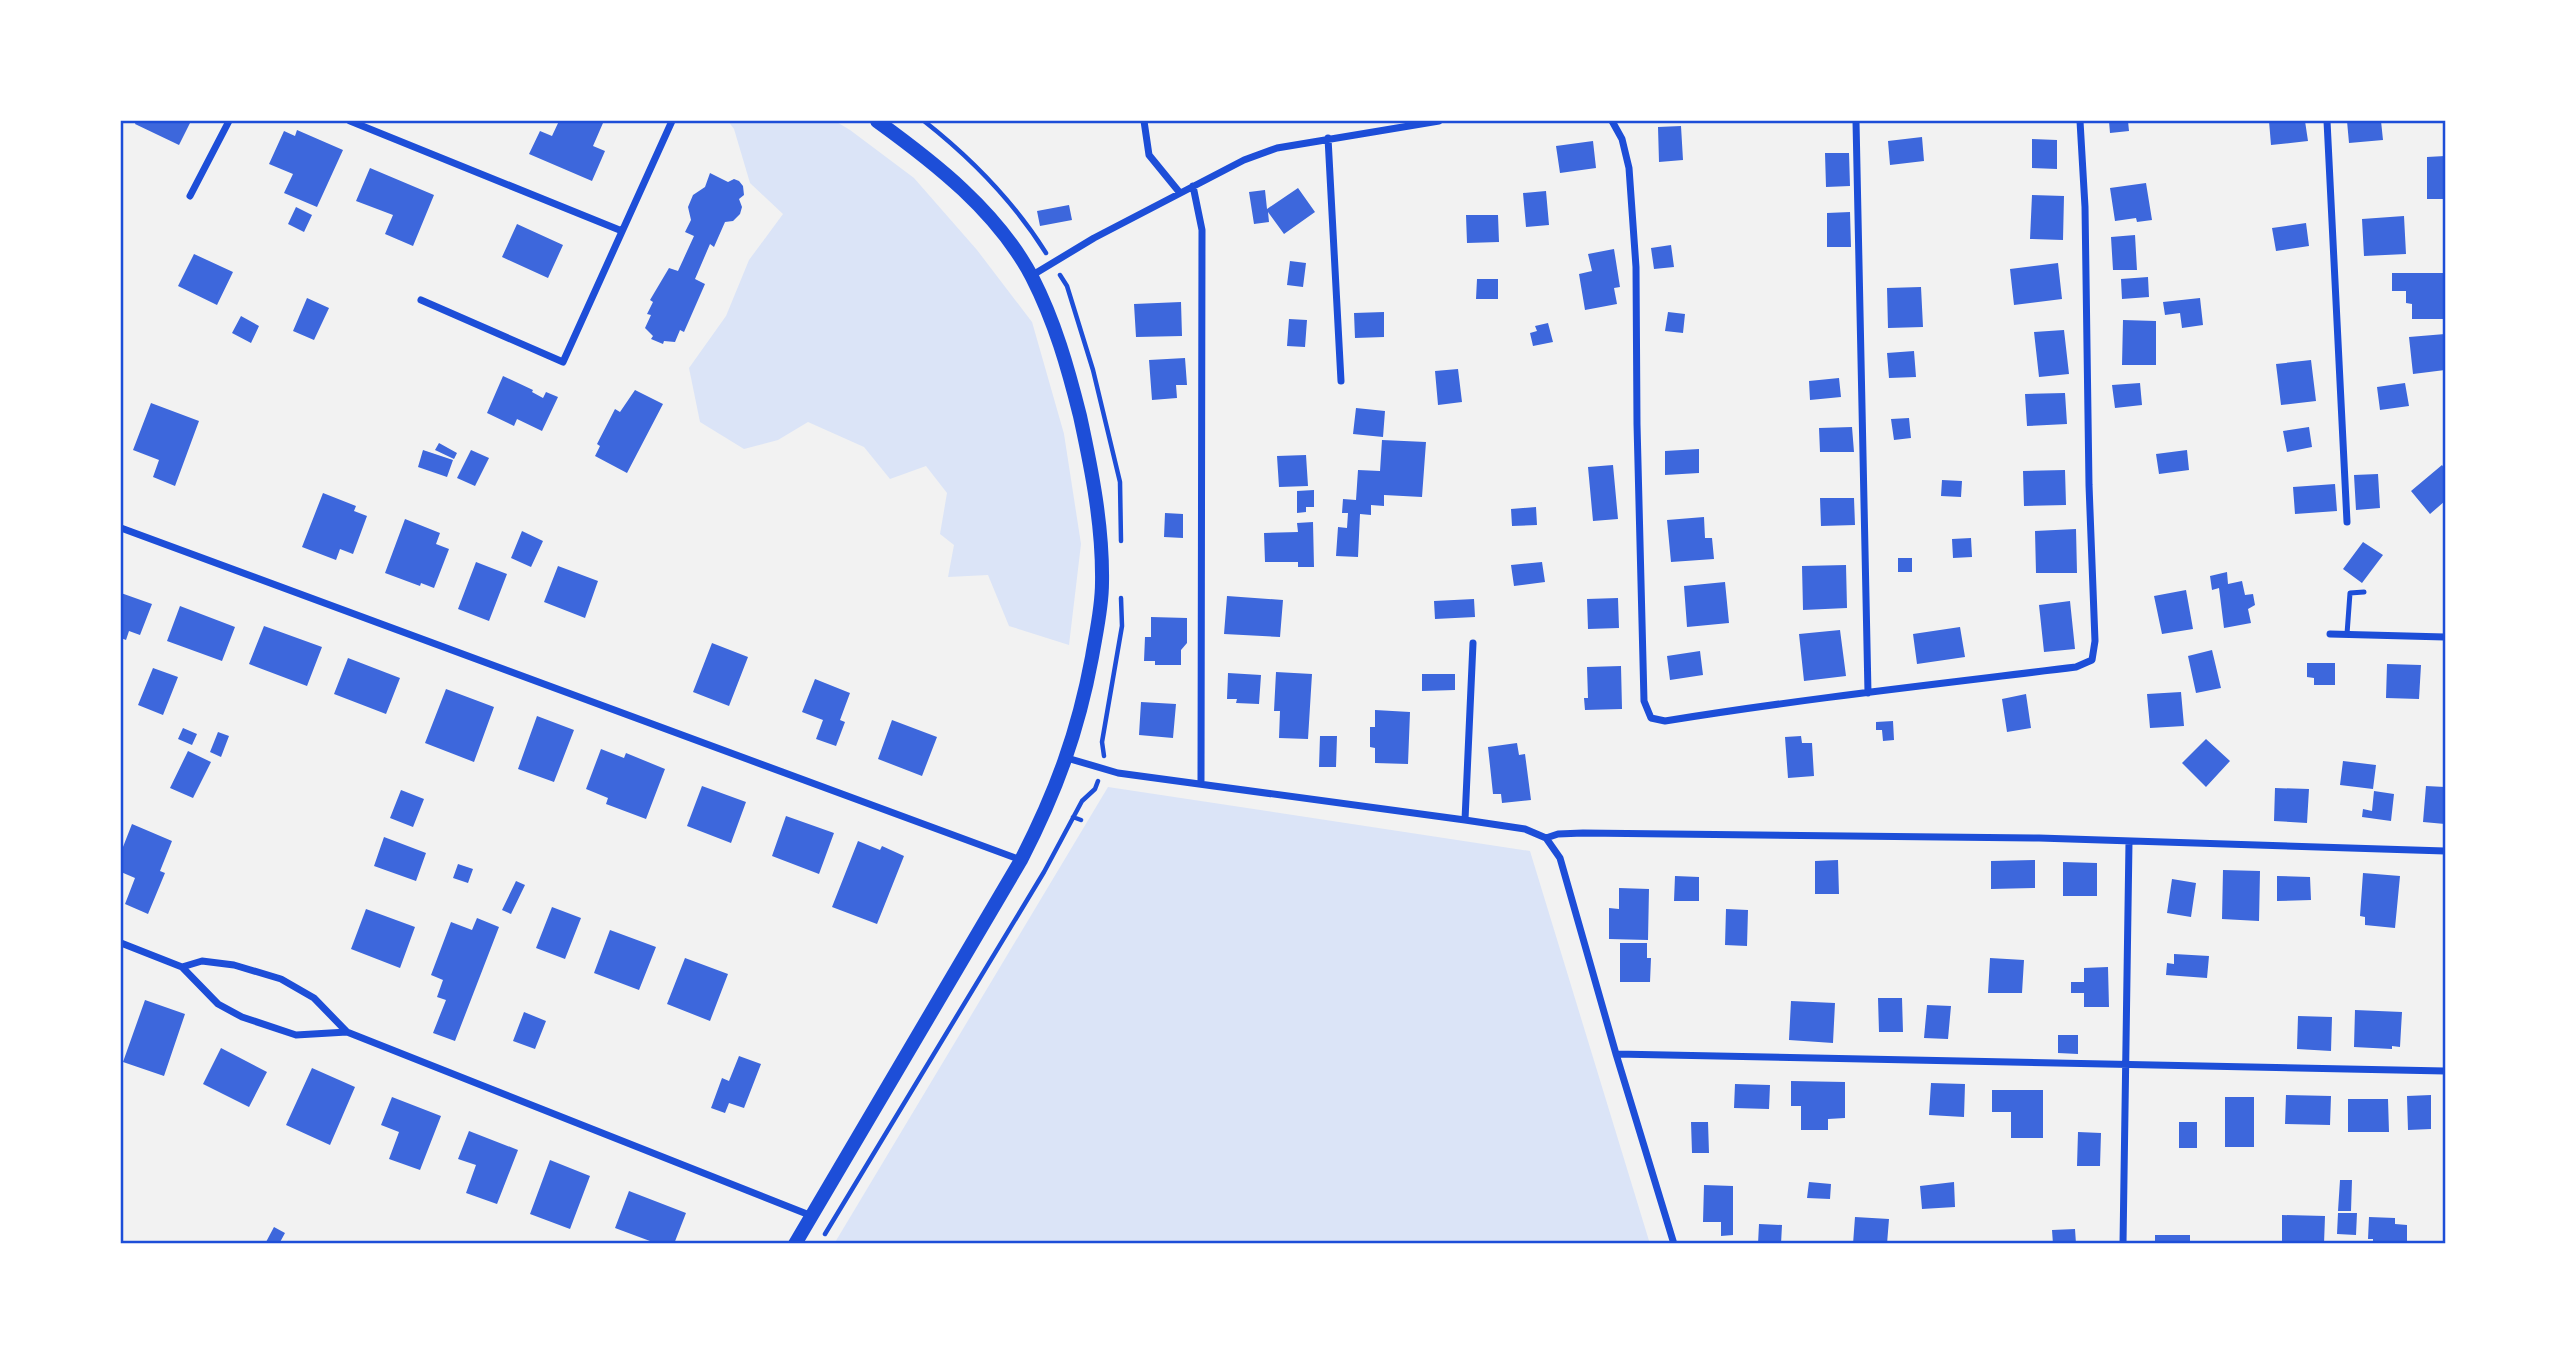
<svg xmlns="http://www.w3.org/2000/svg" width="2566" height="1365" font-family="'DejaVu Sans',sans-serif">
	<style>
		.green { fill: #dbe4f7 }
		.building { fill: #3d67dc }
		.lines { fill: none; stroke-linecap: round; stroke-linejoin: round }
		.path { stroke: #1d4ed8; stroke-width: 4.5 }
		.service { stroke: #1d4ed8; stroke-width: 5 }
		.minor { stroke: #1d4ed8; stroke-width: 7 }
		.secondary { stroke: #1d4ed8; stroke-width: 14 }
		.neatline { fill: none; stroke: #1d4ed8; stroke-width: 2.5 }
	</style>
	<rect width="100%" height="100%" fill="#f2f2f2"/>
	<path class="green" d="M728,121h107l15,9 64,48 63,72 55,72 32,112 17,110 -12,101 -60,-19 -21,-51 -40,2 6,-32 -14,-11 7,-41 -21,-27 -36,13 -26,-32 -56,-25 -30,18 -34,9 -44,-27 -11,-54 37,-52 23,-56 34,-46 -33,-31 -16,-54z
		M1108,787l422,64 120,393h-816z"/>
	<path class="building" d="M136,121h55l-12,24 -44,-21z
		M559,121l44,2 -10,23 12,5 -13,30 -63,-27 11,-23 12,5z
		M2109,121h19l1,10 -19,2z
		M2269,121h36l3,20 -37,4z
		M2347,121h34l2,19 -34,3z
		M1681,126l2,34 -24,2 -1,-35z
		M297,130l46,20 -26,57 -33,-14 9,-19 -24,-10 15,-33 11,5z
		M1922,137l2,24 -34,4 -2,-24z
		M2032,139l25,1v29l-25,-1z
		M1593,141l3,27 -36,5 -4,-27z
		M1825,153h24l1,33 -24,1z
		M2445,156v43h-18v-42z
		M370,168l64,27 -21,51 -28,-12 8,-19 -37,-14z
		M710,173l18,9 6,-3 5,2 4,5 1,9 -5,4 3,8 -2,7 -7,7 -8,1 -11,25 -4,-3 -15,35 10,5 -21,48 -4,-2 -5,12 -11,-1 -1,3 -12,-5 2,-3 -8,-8 6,-13 -4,-1 6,-12 -3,-2 19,-32 9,3 16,-35 -9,-4 6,-12 -3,-13 5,-12 12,-8z
		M2146,183l6,37 -15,2 -1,-4 -21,3 -5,-33z
		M1298,188l17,24 -31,22 -16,-22 1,10 -15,2 -5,-32 16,-2 2,19z
		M1546,191l3,34 -23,2 -3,-34z
		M2032,195l32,1 -1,44 -33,-1z
		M1069,205l3,15 -32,6 -3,-15z
		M296,207l16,8 -8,17 -16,-8z
		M1850,212l1,35h-24v-34z
		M1466,215h32l1,27 -32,1z
		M2404,216l2,38 -42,2 -2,-37z
		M2306,223l3,23 -33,5 -4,-23z
		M517,224l46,21 -15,33 -46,-21z
		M2135,235l2,35h-24l-2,-33z
		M1671,245l3,22 -20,2 -3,-21z
		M1614,249l6,38 -6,1 3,16 -32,6 -6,-36 13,-3 -4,-17z
		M194,254l39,18 -16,33 -39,-19z
		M1290,261l16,2 -3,24 -16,-2z
		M2058,263l4,36 -48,6 -4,-36z
		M2392,273h53v46h-33v-15l-6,-1v-12h-14z
		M2148,277l1,20 -27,2 -1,-20z
		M1477,279h21v20h-22z
		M1921,287l2,40 -35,1 -1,-40z
		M307,298l22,10 -15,32 -21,-9z
		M2200,298l3,27 -21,3 -2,-15 -15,2 -2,-13z
		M1181,302l1,34 -46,1 -2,-33z
		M1384,312v25l-29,1 -1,-25z
		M1668,312l17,2 -2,19 -18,-2z
		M241,316l18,10 -8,17 -19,-10z
		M1289,319l18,1 -2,27 -18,-1z
		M2123,320l33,1v44h-34z
		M1548,323l5,19 -20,4 -3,-13 7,-2 -2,-5z
		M2064,330l5,44 -30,3 -5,-45z
		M2445,334v36l-32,4 -4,-37z
		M1914,351l2,26 -27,1 -2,-25z
		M1185,358l2,27h-11l1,13 -25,2 -3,-40z
		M2311,360l5,41 -35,4 -5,-41z
		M1458,369l4,33 -24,3 -3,-34z
		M503,376l30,14 -1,2 11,6 3,-6 12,5 -16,34 -25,-12 -3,7 -27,-13z
		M1839,378l2,19 -31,3 -1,-19z
		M2140,383l2,22 -27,3 -3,-23z
		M2405,383l4,23 -29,4 -3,-23z
		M635,390l28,14 -36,69 -32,-17 5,-10 -3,-2 18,-35 5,3z
		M2065,393l2,31 -40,2 -2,-32z
		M151,403l48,18 -24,65 -22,-9 6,-17 -26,-10z
		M1356,408l29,3 -2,26 -30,-3z
		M1909,418l2,20 -17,2 -3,-21z
		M1852,427l2,25h-34l-1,-24z
		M2309,427l3,20 -25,5 -4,-21z
		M1382,440l44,2 -4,55 -38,-2v11l-13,-1v10l-11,-1 -2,43 -22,-1 2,-29 9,1 1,-15h-6l1,-14 13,1 2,-30 22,1z
		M439,443l18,10 -3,6 -19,-9z
		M1699,449v24l-34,2v-24z
		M423,450l30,10 -6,17 -29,-10z
		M471,450l18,8 -14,28 -18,-8z
		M2187,450l2,20 -30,4 -3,-20z
		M1306,455l2,31 -29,1 -2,-31z
		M1613,465l5,54 -25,2 -5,-54z
		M2442,465l3,4v32l-15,13 -19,-23z
		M2065,470l1,35 -42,1 -1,-35z
		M2378,474l2,34 -24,2 -2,-35z
		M1942,480l20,1 -1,16 -20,-1z
		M2335,484l2,27 -42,3 -2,-27z
		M1314,490v17h-8v5l-9,1v-22z
		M323,493l33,13 -2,5 13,5 -14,38 -13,-5 -4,11 -34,-13z
		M1820,498h34l1,27 -34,1z
		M1536,507l1,18 -25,1 -1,-17z
		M1165,513l18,1v24l-19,-1z
		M1704,517l1,21h7l2,21 -43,3 -4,-42z
		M405,519l35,14 -4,11 13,5 -15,39 -13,-5 -1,3 -35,-13z
		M1313,522l1,45h-16v-5h-33l-1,-29 34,-1 -1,-9z
		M2076,529l1,44h-41l-1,-42z
		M522,531l21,10 -12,26 -20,-9z
		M1971,538l1,19 -19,1 -1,-19z
		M2363,542l20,13 -21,28 -19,-14z
		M1898,558h14v14h-14z
		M476,562l31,12 -18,47 -31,-12z
		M1542,562l3,20 -31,4 -3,-21z
		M1846,565l1,43 -44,2 -1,-44z
		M558,566l40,15 -13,37 -41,-16z
		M2227,572l1,12 14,-3 3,14 8,-1 2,11 -7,4 3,14 -27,5 -5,-40 -7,2 -2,-14z
		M1725,582l4,41 -42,4 -3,-41z
		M2186,590l7,39 -31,5 -8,-38z
		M121,593l31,11 -12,31 -11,-4 -3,9 -5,-2z
		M1227,596l56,4 -3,37 -56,-3z
		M1618,598l1,30 -31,1 -1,-30z
		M1474,599l1,18 -40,2 -1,-18z
		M2070,601l5,48 -31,3 -5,-47z
		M180,606l55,21 -13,34 -55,-20z
		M1151,617l36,1v25l-6,7v15h-26v-4h-11l1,-24h6z
		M264,626l58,21 -15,39 -58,-22z
		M1960,627l5,30 -48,7 -4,-30z
		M1840,630l6,46 -42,5 -5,-47z
		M712,643l36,14 -19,49 -36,-14z
		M2212,650l9,38 -25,5 -8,-37z
		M1700,651l3,24 -33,5 -3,-24z
		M348,658l52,20 -14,36 -52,-20z
		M2307,663h28v22h-21v-7l-7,-1z
		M2387,664l34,1 -2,34 -33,-1z
		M1621,666l1,43 -37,1 -1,-12h4l-1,-31z
		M153,668l25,9 -15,38 -25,-10z
		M1276,672l36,2 -4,65 -29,-1 1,-27h-6z
		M1228,673l33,2 -2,29 -23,-1 1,-4h-10z
		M1422,674h33v16l-33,1z
		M815,679l35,14 -10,27 5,2 -9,24 -20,-7 7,-19 -21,-8z
		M446,689l48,18 -20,55 -49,-19z
		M2181,692l3,34 -34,2 -3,-34z
		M2026,694l5,34 -24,4 -5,-33z
		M1141,702l35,2 -3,34 -34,-3z
		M1375,710l35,2 -2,52 -33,-1v-15l-5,-1v-20h5z
		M537,716l37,14 -20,52 -36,-13z
		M892,720l45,17 -15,39 -44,-17z
		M1893,721l1,19 -11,1 -1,-11h-6v-8z
		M183,728l14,6 -5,11 -14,-6z
		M218,732l11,4 -8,21 -11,-5z
		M1320,736h17l-1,31h-17z
		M1801,736l1,7h10l2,33 -26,2 -3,-41z
		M2206,739l24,22 -24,26 -24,-24z
		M1517,743l2,12 6,-1 6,46 -29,3 -1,-9h-8l-5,-47z
		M601,749l23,9 2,-5 39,16 -19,50 -40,-15 2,-6 -22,-9z
		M188,751l23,11 -18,36 -23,-10z
		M2343,761l33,4 -3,24 -33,-4z
		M702,786l44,16 -15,41 -44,-17z
		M2426,786l19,1v37l-22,-2z
		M2275,788l34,1 -2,34 -33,-2z
		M401,790l23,9 -11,28 -23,-9z
		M2374,791l20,3 -3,27 -29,-4 1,-8 9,2z
		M786,816l48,17 -15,41 -47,-18z
		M132,824l40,17 -12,30 5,2 -17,41 -23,-10 10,-26 -14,-6v-20z
		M384,837l42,16 -10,28 -42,-15z
		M858,841l22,9 2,-4 22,10 -27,68 -45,-17z
		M1838,860l1,34h-24v-33z
		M2035,860v28l-44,1v-28z
		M2063,862l34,1v33h-34z
		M458,864l15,5 -5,14 -15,-5z
		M2223,870l37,1 -1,50 -37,-2z
		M2363,873l37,3 -5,52 -30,-3v-8l-5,-1z
		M1675,876l24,1v24h-25z
		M2277,876l33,1 1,23 -34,1z
		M2172,879l24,4 -5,34 -24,-4z
		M516,881l9,4 -14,29 -9,-4z
		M1619,888l30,1 -1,51 -39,-1v-31l10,1z
		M552,907l29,11 -16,41 -29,-11z
		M366,909l49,18 -15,41 -49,-19z
		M1726,909l22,1 -1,36 -22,-1z
		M477,918l22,9 -44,114 -22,-8 13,-33 -9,-3 6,-17 -12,-5 20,-53 21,8z
		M610,930l46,17 -17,43 -45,-17z
		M1620,943h27v15h4l-1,24h-30z
		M2174,954l35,2 -2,22 -41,-3 1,-12 7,1z
		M685,958l43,16 -18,47 -43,-17z
		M1990,958l34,2 -2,33h-34z
		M2108,967l1,40h-25v-14h-13v-11h13v-14z
		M1878,998h24l1,34h-24z
		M145,1000l40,14 -21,62 -41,-14z
		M1791,1001l44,2 -2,40 -44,-3z
		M1927,1005l24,1 -3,33 -24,-1z
		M2355,1010l47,2 -2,35 -8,-1v3l-38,-2z
		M524,1012l22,9 -11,28 -22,-8z
		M2298,1016l34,1 -1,34 -34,-2z
		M2058,1035h20v19l-20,-1z
		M221,1048l46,24 -18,35 -46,-23z
		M739,1056l22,8 -17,44 -15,-5 -4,10 -14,-5 11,-30 7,3z
		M312,1068l43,19 -25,58 -44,-20z
		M1791,1081l54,1v36l-17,1v11h-27v-24h-10z
		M1931,1083l34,1 -1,33 -35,-2z
		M1735,1084l35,1 -1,24 -35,-1z
		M1992,1090h51v48h-32v-26h-19z
		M2286,1095l45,1 -1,29 -45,-1z
		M2431,1095v34l-23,1 -1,-34z
		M392,1097l49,19 -21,54 -31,-11 10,-27 -18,-7z
		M2225,1097h29v50h-29z
		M2348,1099h40l1,33h-41z
		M1691,1122h17l1,31h-17z
		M2179,1122h18v26h-18z
		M469,1131l49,19 -21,54 -31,-11 10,-28 -18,-6z
		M2078,1132l23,1 -1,33h-23z
		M550,1160l40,16 -20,53 -40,-15z
		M2340,1180h12l-1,31h-13z
		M1809,1182l22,2 -1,15 -23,-1z
		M1954,1182l1,25 -33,2 -2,-23z
		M1704,1185l29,1v49l-12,1v-14h-18z
		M629,1191l57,22 -12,31h-16l-43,-16z
		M2338,1213h19l-1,22 -19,-1z
		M2282,1215l43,1 -1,28h-42z
		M1855,1217l34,2 -2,25h-34z
		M2369,1217l26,1v6l12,1v19h-34v-5h-5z
		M1759,1224l23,1 -1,19h-23z
		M274,1227l11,6 -6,11 -13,-2z
		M2075,1229l1,15h-23l-1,-14z
		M2155,1235h35v9h-35z"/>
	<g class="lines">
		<path class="path" d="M924,121c47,37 90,81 122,132
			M1060,275l7,11 26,84 27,112 1,59
			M1104,756l-2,-14 20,-116 -1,-28
			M1073,817l8,3
			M825,1234l219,-362 38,-71 13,-12 3,-8"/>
		<path class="service" d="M2347,634l3,-41 14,-1"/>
		<path class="minor" d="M350,121l272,110
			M1144,121l5,34 31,38
			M1612,121l10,18 7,29 7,99 1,157 7,277 7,17 14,3c136,-22 273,-37 411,-54l16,-7 3,-19 -6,-156 -4,-278 -5,-86
			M1856,121l12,572
			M2327,121l20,401
			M1328,138l13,243
			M1193,186l9,44 -1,553
			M190,196l39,-75
			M1031,276l63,-38 150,-78 33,-12 162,-27
			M421,300l142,62 109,-241
			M121,528l900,332
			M2330,634l115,3
			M1067,758l51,15 347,47 60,9 21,9 12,-4 25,-1 456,5 406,13
			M1465,820l8,-177
			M1546,838l14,20 56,196 58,190
			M121,943l61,24 36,37 24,13 54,18 51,-3
			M182,967l20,-6 32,4 47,14 33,19 33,34 465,184
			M1616,1054l829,17
			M2123,1244l6,-402"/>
		<path class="secondary" d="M795,1244l226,-384c35,-68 57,-128 71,-203 4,-24 10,-49 10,-74 1,-56 -10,-112 -22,-167 -12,-48 -25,-94 -48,-139 -35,-66 -97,-114 -155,-156"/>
	</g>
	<rect width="2566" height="1365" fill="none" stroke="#ffffff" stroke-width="245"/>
	<rect x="122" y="122" width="2322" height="1120" class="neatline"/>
</svg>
